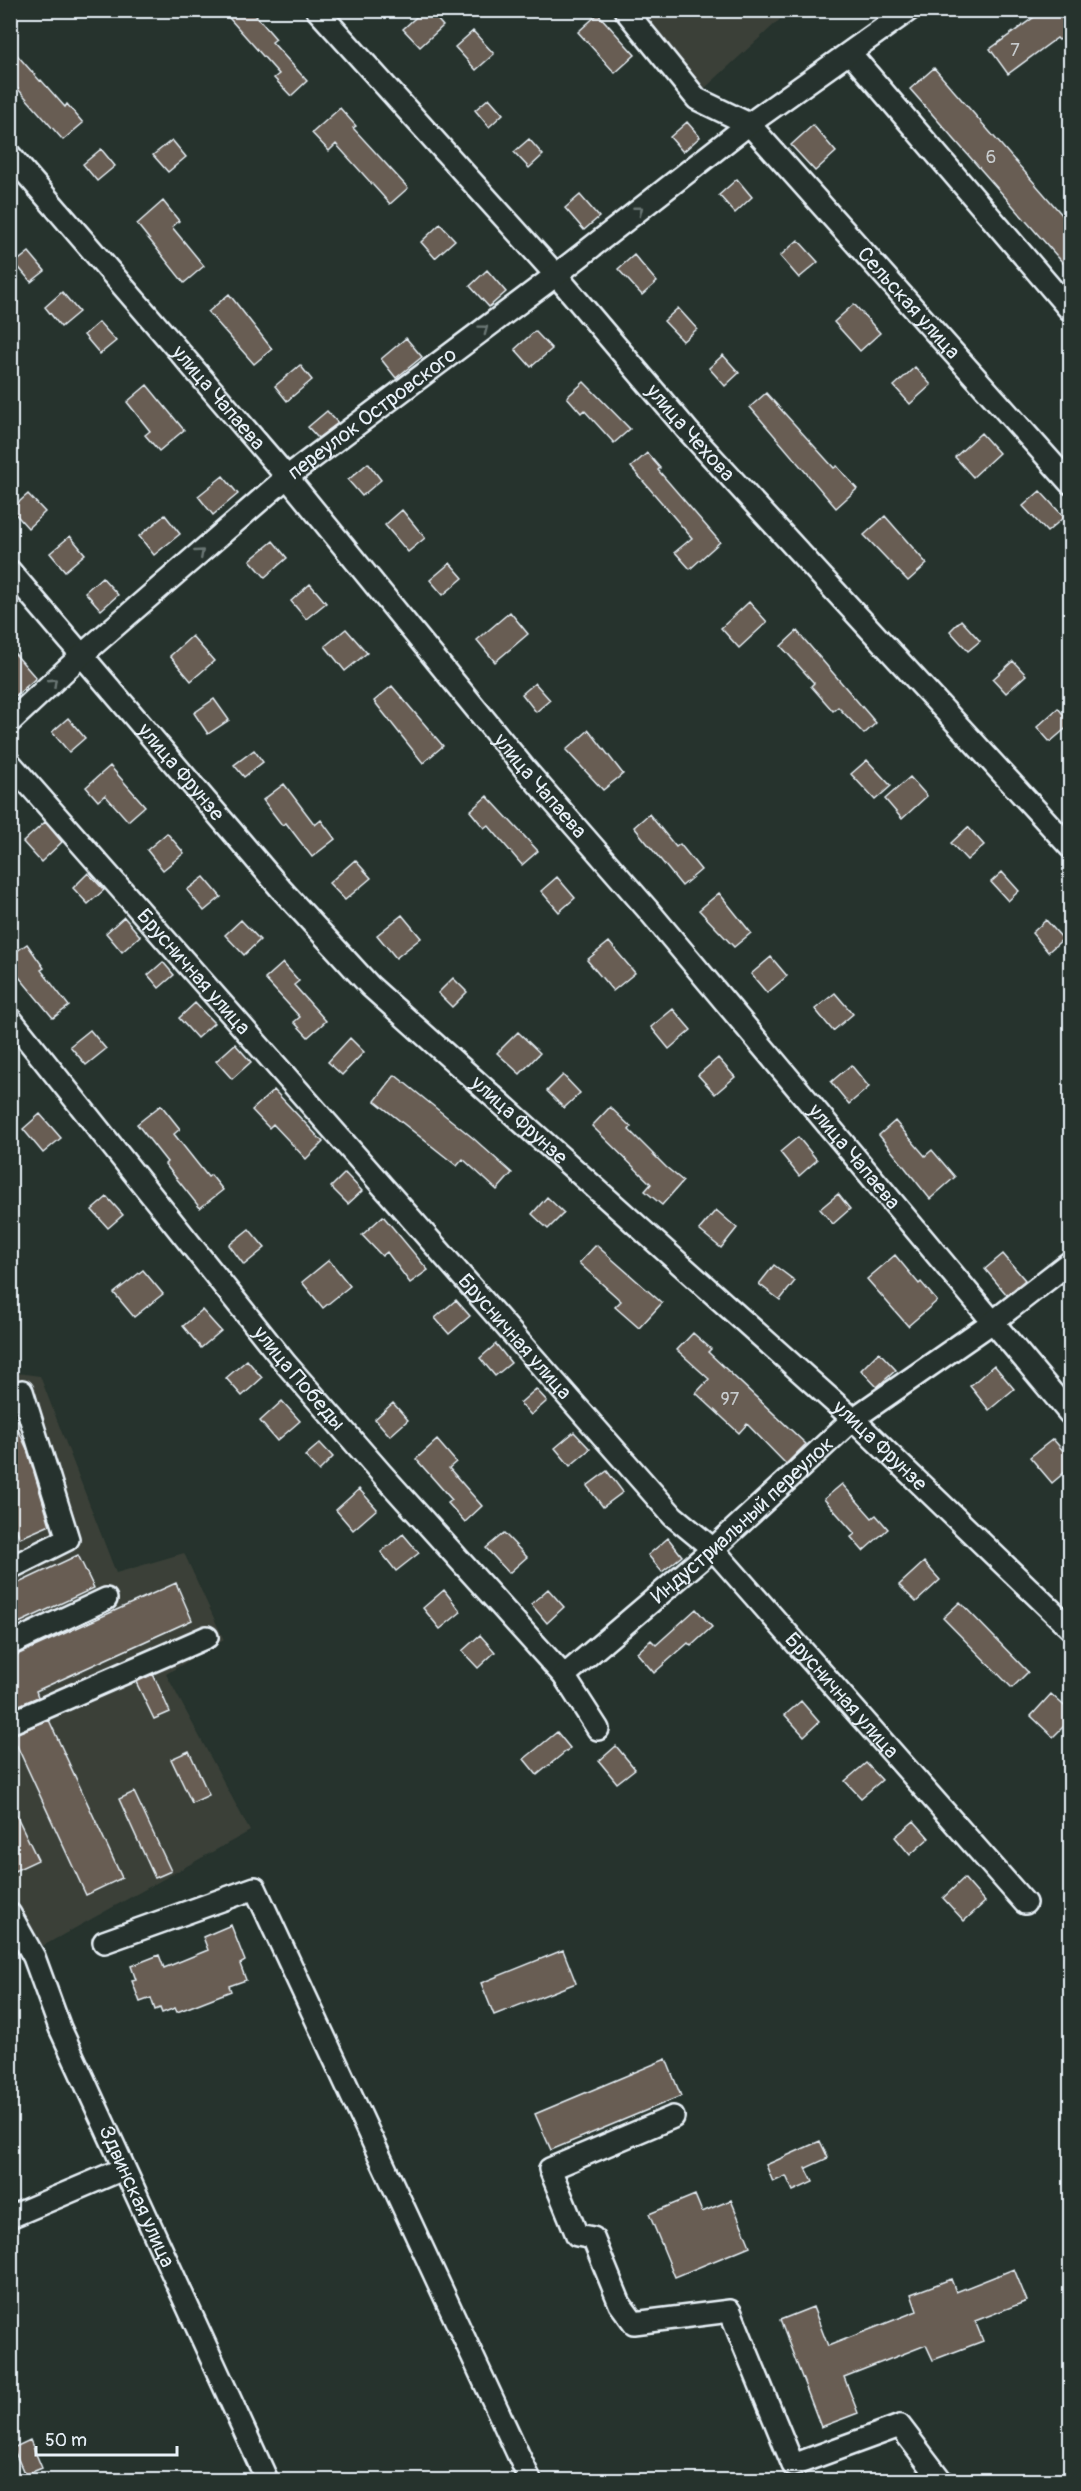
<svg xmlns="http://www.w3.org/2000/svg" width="1081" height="2491" font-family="Pangolin,sans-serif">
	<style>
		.built { fill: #3a4038 }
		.building { fill: #675d52; stroke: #e8f1f8; stroke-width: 1.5 }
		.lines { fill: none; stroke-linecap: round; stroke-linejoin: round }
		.minor-casing { stroke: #e8f1f8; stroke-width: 26 }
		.minor { stroke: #26332d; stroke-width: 21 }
		.oneway { stroke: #6a7674 }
		.labels { text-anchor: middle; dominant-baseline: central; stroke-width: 5; stroke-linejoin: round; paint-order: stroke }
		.number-label { font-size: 18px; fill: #c8ccce }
		.street-label { font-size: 21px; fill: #e8f1f8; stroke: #26332d }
	</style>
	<rect width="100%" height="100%" fill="#26332d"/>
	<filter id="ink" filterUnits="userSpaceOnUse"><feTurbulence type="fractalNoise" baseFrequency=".0167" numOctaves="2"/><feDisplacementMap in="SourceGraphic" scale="12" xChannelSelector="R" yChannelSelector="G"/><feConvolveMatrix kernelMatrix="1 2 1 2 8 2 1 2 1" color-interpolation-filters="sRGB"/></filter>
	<g filter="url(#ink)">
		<path class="built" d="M636,11h153l-84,77z
			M10,1372l30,4 76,197 68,-20 40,87 -58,34 84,157 -209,116 -31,-52z"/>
		<path class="building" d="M222,10h29l25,29 -4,3 35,39 -16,15 -17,-18 5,-4z
			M424,10h5l14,16 -23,21 -17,-18z
			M1044,10h27v22l-12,8 -2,-2 -49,36 -18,-25z
			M598,14l37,41 -20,18 -37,-41z
			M473,31l21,23 -18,16 -21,-23z
			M10,47l30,34 1,-1 24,27 2,-3 16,19 -20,17 -53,-60z
			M934,68l137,157v47l-161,-183z
			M489,98l14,16 -14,13 -14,-17z
			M340,108l16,18 -3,2 55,60 -18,16 -54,-60 -7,7 -17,-18z
			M687,122l13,15 -17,15 -13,-15z
			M813,125l23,27 -21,19 -24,-26z
			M529,139l14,16 -14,13 -15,-16z
			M172,140l14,17 -18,15 -15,-17z
			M101,149l14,17 -18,15 -14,-17z
			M737,179l15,18 -17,16 -16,-18z
			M580,195l19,22 -15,13 -19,-22z
			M163,201l16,20 -7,6 32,39 -20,17 -47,-59z
			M440,224l15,16 -20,18 -14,-16z
			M798,240l20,22 -19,16 -19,-22z
			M29,252l16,19 -14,11 -16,-19z
			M634,255l23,27 -15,13 -24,-26z
			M487,270l19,22 -17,15 -19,-21z
			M62,292l17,20 -18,15 -16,-20z
			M229,294l43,55 -18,15 -46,-52z
			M854,304l26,29 -20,18 -26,-29z
			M678,308l19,21 -14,12 -19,-20z
			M99,322l17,19 -16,13 -16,-19z
			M535,331l17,18 -21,18 -16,-18z
			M406,338l16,19 -26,21 -15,-19z
			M723,355l16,18 -14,13 -16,-18z
			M300,365l12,15 -25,21 -12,-15z
			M915,367l16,18 -21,19 -16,-18z
			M584,382l46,47 -16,14 -30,-33 -3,3 -14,-16z
			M147,385l37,45 -25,21 -14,-16 5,-4 -23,-29z
			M766,393l68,75 3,-2 20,23 -21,19 -86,-101z
			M327,411l11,12 -20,15 -10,-11z
			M981,433l18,20 -26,24 -18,-20z
			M647,453l13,15 -2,2 62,72 -30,27 -15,-17 17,-14 -61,-71z
			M368,463l13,17 -19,16 -14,-16z
			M223,476l15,18 -25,21 -15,-19z
			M1040,491l24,26 -17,15 -24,-26z
			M28,494l17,18 -17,16 -17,-19z
			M402,510l23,28 -17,14 -23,-27z
			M165,515l15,19 -26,21 -15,-19z
			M885,516l42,48 -19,17 -44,-46z
			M70,536l15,18 -20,17 -15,-18z
			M273,541l14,17 -22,19 -15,-17z
			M450,563l13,15 -20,17 -13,-15z
			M102,577l16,18 -17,15 -16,-18z
			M310,584l16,19 -20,16 -15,-18z
			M749,602l18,20 -28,26 -18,-20z
			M510,612l18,22 -33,28 -18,-22z
			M961,620l19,21 -12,10 -18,-20z
			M346,629l21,24 -22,18 -20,-25z
			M797,631l79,92 -12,11 -26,-27 -5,4 -22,-25 3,-3 -33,-37z
			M192,636l22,25 -23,20 -21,-25z
			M10,648l26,30 -26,23z
			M1013,661l13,14 -20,18 -13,-14z
			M535,683l15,17 -14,12 -14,-18z
			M392,686l51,60 -20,17 -49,-62z
			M214,699l15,21 -21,14 -14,-21z
			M1058,708l13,16 -21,18 -13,-15z
			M68,718l17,20 -16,14 -17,-20z
			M589,730l34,44 -20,16 -37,-40z
			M254,750l9,12 -19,15 -10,-12z
			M867,760l24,26 -16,14 -24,-26z
			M110,766l35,40 -17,15 -23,-26 -7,6 -12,-14z
			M910,777l17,19 -25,23 -17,-20z
			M284,784l31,41 6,-5 14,19 -23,18 -26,-34 -4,2 -19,-25z
			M487,796l51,55 -16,14 -34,-40 -4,3 -14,-17z
			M649,814l27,33 4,-3 21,26 -19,16 -48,-59z
			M45,822l17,20 -21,20 -18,-20z
			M968,827l16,18 -17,15 -16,-17z
			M167,833l17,20 -21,17 -16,-20z
			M355,860l16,18 -26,22 -16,-17z
			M1002,872l17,19 -11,10 -17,-19z
			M88,873l16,17 -16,14 -15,-16z
			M204,877l17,20 -17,14 -17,-21z
			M557,877l18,21 -16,14 -18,-21z
			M719,893l32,40 -17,14 -35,-37z
			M402,915l19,23 -25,20 -19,-23z
			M124,917l16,19 -18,16 -16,-19z
			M241,920l19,20 -16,15 -19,-20z
			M1046,920l17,19 -15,13 -16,-19z
			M609,942l26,31 -22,18 -26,-31z
			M27,944l17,24 -3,2 28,36 -16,12 -43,-52v-10z
			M771,957l16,19 -20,17 -16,-19z
			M163,962l11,13 -15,13 -11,-13z
			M283,963l16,18 -5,4 32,36 -18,16 -14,-15 6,-5 -35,-38z
			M453,978l14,14 -15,15 -14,-14z
			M835,993l18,21 -20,17 -18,-22z
			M195,1003l19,20 -17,15 -18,-20z
			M673,1009l18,21 -22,19 -18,-22z
			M90,1030l16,19 -20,16 -16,-19z
			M518,1032l22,21 -20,21 -23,-21z
			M350,1038l14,14 -22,23 -14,-13z
			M235,1044l16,18 -19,17 -16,-18z
			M718,1058l17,19 -20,17 -17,-19z
			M851,1065l18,22 -20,17 -18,-22z
			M395,1075l78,63 39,35 -15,17 -34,-31 -6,7 -82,-65z
			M563,1075l17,18 -16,15 -17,-17z
			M274,1090l49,52 -17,17 -33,-35 -4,4 -17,-18z
			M161,1105l19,24 -6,5 34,43 3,-2 12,15 -23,18 -35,-44 2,-2 -30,-38z
			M610,1107l21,20 -2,3 37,37 17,14 -21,24 -17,-14 6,-7 -59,-58z
			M40,1114l21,24 -18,15 -20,-24z
			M895,1121l30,35 7,-6 23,27 -25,22 -51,-64z
			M798,1137l19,23 -18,16 -19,-24z
			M345,1173l17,18 -14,13 -17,-17z
			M838,1194l12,15 -17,15 -13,-15z
			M107,1197l16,18 -15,13 -16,-18z
			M547,1197l17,16 -16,16 -16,-15z
			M716,1210l21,18 -16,20 -22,-18z
			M383,1216l45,54 -18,13 -23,-31 -5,4 -20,-21z
			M249,1229l16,19 -21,17 -15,-20z
			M596,1245l66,58 -23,25 -24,-21 6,-6 -42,-38z
			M1003,1254l22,26 -18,15 -22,-26z
			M895,1255l24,29 2,-2 16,19 -29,25 -41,-47z
			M329,1260l21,26 -27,22 -21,-26z
			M774,1265l21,16 -15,19 -21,-16z
			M143,1270l20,24 -29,23 -20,-24z
			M456,1300l14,16 -21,18 -14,-16z
			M202,1310l19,21 -20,17 -18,-22z
			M693,1333l18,16 -3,3 98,92 -20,20 -39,-40 -8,9 -43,-40 13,-14 -32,-29z
			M496,1344l15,19 -16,13 -15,-18z
			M879,1352l17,18 -19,17 -16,-17z
			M247,1360l15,18 -20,18 -16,-18z
			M994,1365l20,24 -25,21 -19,-24z
			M536,1389l11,12 -16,14 -11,-12z
			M282,1401l18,20 -23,20 -17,-20z
			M393,1403l15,17 -18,16 -15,-17z
			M10,1412l17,37 23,76 -30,13 -10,-23z
			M574,1432l16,17 -20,17 -15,-18z
			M1053,1439l18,21v7l-19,16 -22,-26z
			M437,1440l19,22 -7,6 33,38 -17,16 -17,-19 4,-3 -36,-41z
			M320,1443l13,14 -14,14 -14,-15z
			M607,1471l16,21 -20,15 -16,-21z
			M842,1484l30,34 4,-3 12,14 -25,22 -12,-14 4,-3 -31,-35z
			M359,1489l18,20 -24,21 -17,-20z
			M504,1533l23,24 -18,16 -23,-25z
			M403,1534l16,19 -23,18 -15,-19z
			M668,1538l14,18 -20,16 -14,-17z
			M78,1555l16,33 -84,39v-40z
			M924,1562l16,18 -24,22 -17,-17z
			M176,1583l16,37 -156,71 2,6 -28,12v-51z
			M548,1589l16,18 -17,16 -16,-19z
			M444,1590l17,22 -21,17 -17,-21z
			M960,1602l68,70 -16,16 -69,-70z
			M696,1609l16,18 -21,19 -3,-3 -34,30 -17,-20 14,-13 5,5z
			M480,1635l15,17 -17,16 -16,-17z
			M153,1674l17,38 -16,7 -18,-37z
			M1051,1694l20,18v7l-18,18 -22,-21z
			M801,1701l18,21 -15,14 -19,-21z
			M49,1720l73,158 -36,17 -74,-160z
			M557,1732l13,16 -33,27 -13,-16z
			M616,1746l19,23 -18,14 -18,-22z
			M189,1751l20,44 -17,8 -21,-44z
			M866,1763l16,17 -21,18 -16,-17z
			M134,1792l37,79 -16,7 -36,-79z
			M10,1802l28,58 -28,13z
			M914,1821l15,17 -19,17 -15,-18z
			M964,1878l21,24 -21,19 -21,-23z
			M231,1925l14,36 -5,3 6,16 -17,6 2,5 -54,21 -2,-4 -13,5 -2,-5 -5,2 -4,-12 -11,4 -8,-21 4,-1 -5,-14 28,-11 5,13 44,-18 -5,-13z
			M563,1950l13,33 -82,32 -13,-32z
			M666,2059l15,37 -130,54 -16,-36z
			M820,2141l8,17 -22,10 7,14 -20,9 -7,-15 -13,6 -7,-17z
			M695,2195l7,17 29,-12 19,46 -75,31 -26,-63z
			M1014,2269l13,32 -52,20 8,20 -50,19 -7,-15 -82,32 14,36 -37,14 -41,-107 33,-13 15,39 89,-35 -6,-17 40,-15 5,13z
			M30,2440l12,28 -17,7 -12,-27z"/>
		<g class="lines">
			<defs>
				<g id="minor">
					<path id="s1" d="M317,10l239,265 132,156 382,416"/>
					<path id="s2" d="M625,10l72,89 52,25 321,359"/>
					<path d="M850,53l220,257"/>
					<path id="s3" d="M10,155l277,322 238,292 124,142 421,503"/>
					<path id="s4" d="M10,571l271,318 89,97 483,433 217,209"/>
					<path id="s5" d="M10,722l73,-68 204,-177 269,-202 193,-151 160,-114"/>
					<path id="s6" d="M10,763l663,753 40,33 312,354"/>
					<path id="s7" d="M10,1018l276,346 95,109 183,203 34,53"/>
					<path d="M10,1568l58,-29 -46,-148"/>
					<path d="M10,1644l96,-45"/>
					<path id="s8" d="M564,1676l149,-127 140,-130 141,-98 76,-59"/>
					<path d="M10,1723l197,-86"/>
					<path id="s9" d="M10,1914l24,43 26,71 207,452"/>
					<path d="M104,1942l151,-54 275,592"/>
					<path d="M673,2117l-123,52 27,66 16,3 27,66 14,19 96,-12 63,154 107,-39 41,54"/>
					<path d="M10,2217l113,-48"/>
				</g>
			</defs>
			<use href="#minor" class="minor-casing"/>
			<use href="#minor" class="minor"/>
		</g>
		<defs><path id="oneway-chevron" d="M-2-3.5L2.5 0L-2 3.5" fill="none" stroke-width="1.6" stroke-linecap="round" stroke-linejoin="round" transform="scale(1.5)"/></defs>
		<g class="oneway">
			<use href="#oneway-chevron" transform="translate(639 210) rotate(-38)"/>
			<use href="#oneway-chevron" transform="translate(484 329) rotate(-37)"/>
			<use href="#oneway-chevron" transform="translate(200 553) rotate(-41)"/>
			<use href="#oneway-chevron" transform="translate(53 682) rotate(-43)"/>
		</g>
	</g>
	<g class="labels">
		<g class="number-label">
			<text x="1015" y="50">7</text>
			<text x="991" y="157">6</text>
			<text x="730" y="1399">97</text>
		</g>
		<g class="street-label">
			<text stroke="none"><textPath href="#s2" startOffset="412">Сельская улица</textPath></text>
			<text stroke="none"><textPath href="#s3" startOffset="320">улица Чапаева</textPath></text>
			<text stroke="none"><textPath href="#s5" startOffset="476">переулок Островского</textPath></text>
			<text stroke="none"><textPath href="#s1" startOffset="564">улица Чехова</textPath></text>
			<text stroke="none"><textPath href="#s4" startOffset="264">улица Фрунзе</textPath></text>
			<text stroke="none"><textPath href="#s3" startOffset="824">улица Чапаева</textPath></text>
			<text stroke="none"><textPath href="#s6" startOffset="278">Брусничная улица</textPath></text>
			<text stroke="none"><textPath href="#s4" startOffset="750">улица Фрунзе</textPath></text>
			<text stroke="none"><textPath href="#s3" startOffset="1310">улица Чапаева</textPath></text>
			<text stroke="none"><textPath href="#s6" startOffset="764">Брусничная улица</textPath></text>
			<text stroke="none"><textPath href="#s7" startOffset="462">улица Победы</textPath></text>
			<text stroke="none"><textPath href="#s4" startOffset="1236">улица Фрунзе</textPath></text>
			<text stroke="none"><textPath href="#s8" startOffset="237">Индустриальный переулок</textPath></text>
			<text stroke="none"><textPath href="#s6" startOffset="1250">Брусничная улица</textPath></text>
			<text stroke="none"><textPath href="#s9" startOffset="310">Здвинская улица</textPath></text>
		</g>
	</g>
	<rect width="1081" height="2491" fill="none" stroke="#26332d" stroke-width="36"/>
	<rect x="18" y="18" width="1045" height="2455" fill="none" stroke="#e8f1f8" stroke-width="2" filter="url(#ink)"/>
	<path d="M36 2446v9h141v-9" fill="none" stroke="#e8f1f8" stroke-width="3"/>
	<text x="45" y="2446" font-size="18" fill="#e8f1f8" stroke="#26332d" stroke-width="4.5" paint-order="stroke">50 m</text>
</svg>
